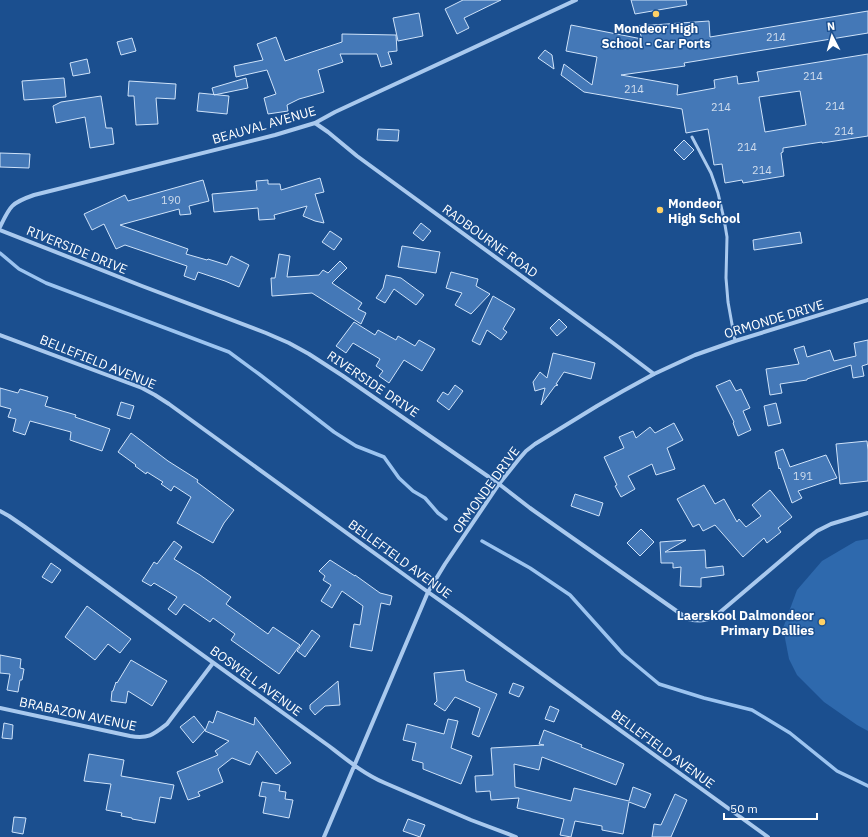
<svg xmlns="http://www.w3.org/2000/svg" width="868" height="837" font-family="'IBM Plex Sans',sans-serif">
	<style>
		.green { fill: #2e69ad }
		.lines { fill: none; stroke-linecap: round; stroke-linejoin: round }
		.stream { stroke: #9cc4f0; stroke-width: 3.5 }
		.building { fill: #4478b7; stroke: #cfe3fa; fill-rule: evenodd }
		.service { stroke: #a9c9ee; stroke-width: 3 }
		.minor { stroke: #a9c9ee; stroke-width: 4 }
		.poi-dot { fill: #ffd166; stroke: #1b4f8f; stroke-width: 1.5 }
		.labels { text-anchor: middle; dominant-baseline: central; stroke-width: 3; stroke-linejoin: round; paint-order: stroke }
		.number-label { font-size: 11px; fill: #d0dded }
		.poi-label { font-size: 13px; font-weight: bold; fill: #fff; stroke: #1b4f8f }
		.street-label { font-size: 13px; fill: #fff; stroke: #1b4f8f }
	</style>
	<rect width="100%" height="100%" fill="#1b4f8f"/>
	<path class="green" d="M868,539v192l-11,-6 -33,-23 -27,-27 -8,-16 -6,-31 14,-38 25,-29 34,-20z"/>
	<g class="lines">
		<path class="stream" d="M0,253l19,16 27,14 183,69 30,22 75,58 22,14 28,11 15,21 14,13 12,7 13,15 8,6
			M482,541l48,27 40,27 53,59 36,30 45,14 48,12 38,23 47,38 31,15"/>
	</g>
	<path class="building" d="M463,0h38l-37,18 5,10 -12,6 -12,-25z
		M631,0h55l1,5 -52,9z
		M868,11v22l-184,30 1,3 -64,9 57,10 -1,10 38,-7 -1,-8 23,-4 1,8 21,-3 -2,-9 111,-18v82l-46,7v-1l-39,6v4l-2,1 3,23 -41,7 -1,-3 -17,3 -3,-19 -8,1 -6,-36 -22,4 -4,-24 -98,-17 -23,-17 3,-11 28,21 5,-28 -31,-6 5,-26 71,14 -4,-13 71,-5 1,16zM800,91l6,34 -41,7 -6,-35z
		M419,13l4,23 -25,5 -5,-23z
		M342,34l54,1 1,16 -9,1 4,12 -11,3 -4,-13h-37l3,8 -25,8 6,22 -25,7 -12,6 1,6 -20,3 -4,-16 12,-4 -9,-24 -31,7 -2,-11 29,-6 -6,-16 19,-7 9,24 57,-19z
		M132,38l4,13 -15,4 -4,-13z
		M545,50l7,5 2,14 -16,-11z
		M87,59l3,14 -17,3 -3,-13z
		M64,78l2,19 -42,3 -2,-19z
		M246,78l2,10 -34,7 -2,-7z
		M129,81l47,3 -1,15 -19,-1 2,26 -22,1 -2,-29h-6z
		M199,93l30,3 -2,18 -30,-3z
		M101,96l5,32h6l2,16 -24,4 -5,-31 -29,6 -3,-17 8,-4z
		M378,129l21,1 -1,11 -21,-1z
		M684,140l10,10 -10,10 -10,-10z
		M0,153l30,1 -1,14 -29,-1z
		M320,178l4,14 -9,2 9,29 -9,-2 -12,-5 4,-10 -33,9 1,4 -16,1 -1,-12 -44,4 -2,-18 45,-4 -1,-9 12,-1v4h12l1,6z
		M203,180l6,21 -20,5 2,8 -11,1 -1,-6 -59,16 68,24 -2,5 21,6 1,-1 19,6 4,-9 18,9 -10,22 -14,-6 -27,-9 -3,8 -11,-4 3,-10 -62,-21 -9,4 -12,-25 -12,6 -8,-16 41,-19 3,6z
		M421,223l10,8 -8,10 -10,-8z
		M330,231l12,8 -8,11 -12,-8z
		M800,232l2,11 -48,7 -1,-10z
		M402,246l38,6 -4,21 -38,-6z
		M279,254l11,2 -3,21 32,-2 4,-5 5,3 12,-12 7,7 -15,15 30,20 -4,6 8,4 -5,11 -49,-31 -40,3 -1,-18h4z
		M451,272l27,7 -2,7 14,8 -19,20 -16,-9 7,-12 -16,-5z
		M386,275l15,3 23,17 -8,10 -22,-16 -9,14 -9,-5 7,-10z
		M493,296l22,13 -12,20 4,3 -6,8 -14,-10 -7,15 -8,-4z
		M559,319l8,8 -10,9 -7,-8z
		M354,322l21,13 3,-5 18,10 2,-4 17,10 4,-6 16,9 -13,22 -18,-11 -15,23 -10,-7 4,-5 -7,-5 4,-7 -27,-16 -7,10 -10,-7z
		M868,340v24l-6,2 2,10 -11,2 -2,-13 -44,14v1l-27,4 2,9 -12,2 -4,-26 33,-5 -5,-15 10,-3 3,11 23,-7 4,11 22,-5 -2,-13z
		M553,353l42,10 -4,16 -27,-7 -8,12 2,1 -3,1 -14,19 4,-17 -10,3 -2,-9 7,-10 7,6z
		M730,380l6,11 5,-2 9,19 -7,3 8,19 -13,6 -5,-13 1,-1 -18,-36z
		M455,385l8,6 -14,19 -12,-9 6,-9 5,3z
		M0,388l18,5 2,-4 28,8 -3,9 31,9 -1,2 35,12 -8,22 -32,-11 1,-8 -41,-11 -5,14 -12,-4 3,-12 -8,-2 3,-8 -11,-3z
		M121,402l13,4 -4,13 -13,-4z
		M776,403l5,20 -13,3 -4,-20z
		M674,423l9,17 -16,8 8,21 -19,6 -4,-11 -24,12 7,13 -14,8 -6,-11 2,-1 -13,-28 20,-9 -5,-11 14,-6 3,7 14,-11 5,6z
		M131,433l37,28 30,19 -1,2 37,28 -10,13 -11,20 -36,-20 14,-26 -17,-11 -3,5 -10,-7 2,-2 -16,-10 -1,2 -11,-8 1,-1 -18,-13z
		M867,441l1,9v31l-28,3 -4,-40z
		M783,449l7,18 36,-12 11,23 -39,13 4,7 -10,5 -12,-35 -1,1 -4,-17z
		M704,485l11,19 9,-5 13,23 2,-3 7,8 15,-11 -9,-11 18,-15 22,27 -14,11 3,4 -14,11 -3,-5 -21,19 -28,-32 -12,6 -4,-7 -6,3 -16,-28z
		M575,494l28,9 -4,13 -28,-10z
		M641,529l13,13 -14,14 -13,-13z
		M686,540l-21,12 40,-2 1,18 17,-2 1,9 -23,3v9l-21,-1 1,-19 -8,1v-5h-12l-1,-21z
		M174,541l8,6 -8,12 26,16 31,22 -5,7 42,30 5,-7 27,18 -21,29 -48,-34 4,-6 -22,-16 -3,4 -26,-18 -8,11 -8,-6 9,-12 -23,-14 -3,3 -9,-5 12,-19 3,2z
		M330,560l25,16v-1l25,18 12,3 -2,9 -9,-2 -9,48 -22,-4 4,-23 6,1 3,-19 -21,-15 -10,17 -11,-7 10,-16 -8,-5 2,-4 -6,-5z
		M51,563l10,7 -9,13 -10,-6z
		M87,606l44,33 -11,14 -12,-9 -13,16 -30,-23z
		M312,630l8,6 -15,21 -8,-6z
		M0,655l21,4 -1,9 4,1 -2,11h-2l-2,12 -11,-2 3,-16 -10,-1z
		M131,660l36,21 -15,25 -24,-15 -2,12 -15,-2 1,-10h1l3,-9 1,1z
		M464,670l2,11 31,13 -18,43 -7,-3 8,-26 -25,-11 -10,14 -11,-7 3,-3 -3,-28z
		M338,681l2,24 -15,1 -10,9 -5,-6v-4z
		M513,683l11,4 -5,10 -10,-4z
		M550,706l9,4 -5,12 -9,-3z
		M217,711l37,14 1,-8 36,46 -15,11 -19,-23 -7,14 -18,-7 -14,11 5,13 -25,10 2,4 -12,4 -11,-28 41,-17 -3,-4 14,-10 -24,-10 4,-10 4,2z
		M194,716l11,14 -12,13 -13,-16z
		M448,719l10,2 -7,27 21,8 -11,28 -38,-15v-6l-11,-3 4,-17 -13,-3 4,-16 37,10z
		M4,723l9,2 -1,14 -10,-1z
		M544,730l38,15 -1,2 43,17 -8,21 -74,-28 -3,13 -25,-6 1,23 56,14 3,-13 55,13 4,-14 18,7 -6,14 -16,-6 -6,32 -21,-4v-4l-27,-5 -4,16 -11,-2 4,-16 -47,-11 2,-10 -28,2 -1,-9 -14,1 -1,-16 18,-1 -2,-27 53,-3 -5,-1z
		M89,754l35,6 -3,16 53,9 -3,14 -11,-2 -5,26 -23,-4v-1l-11,-2 1,-3 -16,-3 5,-26 -27,-3z
		M262,782l18,3 -1,6 7,1 -1,7 8,1 -4,18 -26,-5 3,-16 -7,-1z
		M675,794l12,6 -16,37h-19l2,-13 7,1z
		M14,817l12,1 -3,16 -11,-2z
		M408,819l17,6 -5,12 -17,-6z"/>
	<g class="lines">
		<path class="service" d="M692,137l19,36 7,20 6,26 3,18 -1,41 2,24 7,39"/>
		<path class="minor" d="M315,123l13,9 29,24 256,187 41,31
			M0,227c10,-21 11,-24 34,-32l241,-60 40,-12 20,-11 241,-112
			M0,230l142,56 124,47 23,10 20,11 34,22 156,108 31,24 158,111c14,3 19,2 31,-6l79,-67 19,-15 14,-7 37,-11
			M0,335l142,53 13,7 14,9 259,188 34,24 306,221
			M0,511l9,5 16,11 304,219c18,14 35,28 56,37l86,37 45,17
			M0,708l130,28c18,3 23,-1 37,-12l46,-61
			M324,837l104,-245 17,-28 54,-80 20,-25 7,-8 9,-7 62,-38 26,-15 31,-17 41,-19 40,-14 133,-41"/>
	</g>
	<g class="poi-dot">
		<circle cx="656" cy="14" r="4"/>
		<circle cx="660" cy="210" r="4"/>
		<circle cx="822" cy="622" r="4"/>
	</g>
	<g class="labels">
		<g class="number-label">
			<text x="776" y="37">214</text>
			<text x="813" y="76">214</text>
			<text x="634" y="89">214</text>
			<text x="835" y="106">214</text>
			<text x="721" y="107">214</text>
			<text x="844" y="131">214</text>
			<text x="747" y="147">214</text>
			<text x="762" y="170">214</text>
			<text x="171" y="200">190</text>
			<text x="803" y="476">191</text>
		</g>
		<g class="poi-label">
			<text x="656" y="28">Mondeor High<tspan x="656" dy="15">School - Car Ports</tspan></text>
			<text x="668" y="203" text-anchor="start">Mondeor<tspan x="668" dy="15">High School</tspan></text>
			<text x="814" y="615" text-anchor="end">Laerskool Dalmondeor<tspan x="814" dy="15">Primary Dallies</tspan></text>
		</g>
		<g class="street-label">
			<text transform="translate(264 125) rotate(-16)">BEAUVAL AVENUE</text>
			<text transform="translate(490 241) rotate(36)">RADBOURNE ROAD</text>
			<text transform="translate(77 250) rotate(22)">RIVERSIDE DRIVE</text>
			<text transform="translate(774 319) rotate(-17)">ORMONDE DRIVE</text>
			<text transform="translate(98 362) rotate(22)">BELLEFIELD AVENUE</text>
			<text transform="translate(373 384) rotate(34)">RIVERSIDE DRIVE</text>
			<text transform="translate(486 490) rotate(-54)">ORMONDE DRIVE</text>
			<text transform="translate(400 559) rotate(36)">BELLEFIELD AVENUE</text>
			<text transform="translate(256 681) rotate(36)">BOSWELL AVENUE</text>
			<text transform="translate(78 714) rotate(12)">BRABAZON AVENUE</text>
			<text transform="translate(663 749) rotate(36)">BELLEFIELD AVENUE</text>
		</g>
	</g>
	<g transform="translate(832 36) rotate(354)" stroke="#1b4f8f" stroke-width="3" paint-order="stroke">
	<path d="M0-3L7 15L0 10L-7 15Z" fill="#ffffff"/>
	<text y="-6" font-size="11" font-weight="bold" text-anchor="middle" fill="#ffffff">N</text>
	</g>
	<path d="M724 813v6h93v-6" fill="none" stroke="#ffffff" stroke-width="2"/>
	<text x="730" y="813" font-size="12" fill="#ffffff" stroke="#1b4f8f" stroke-width="3" paint-order="stroke">50 m</text>
</svg>
